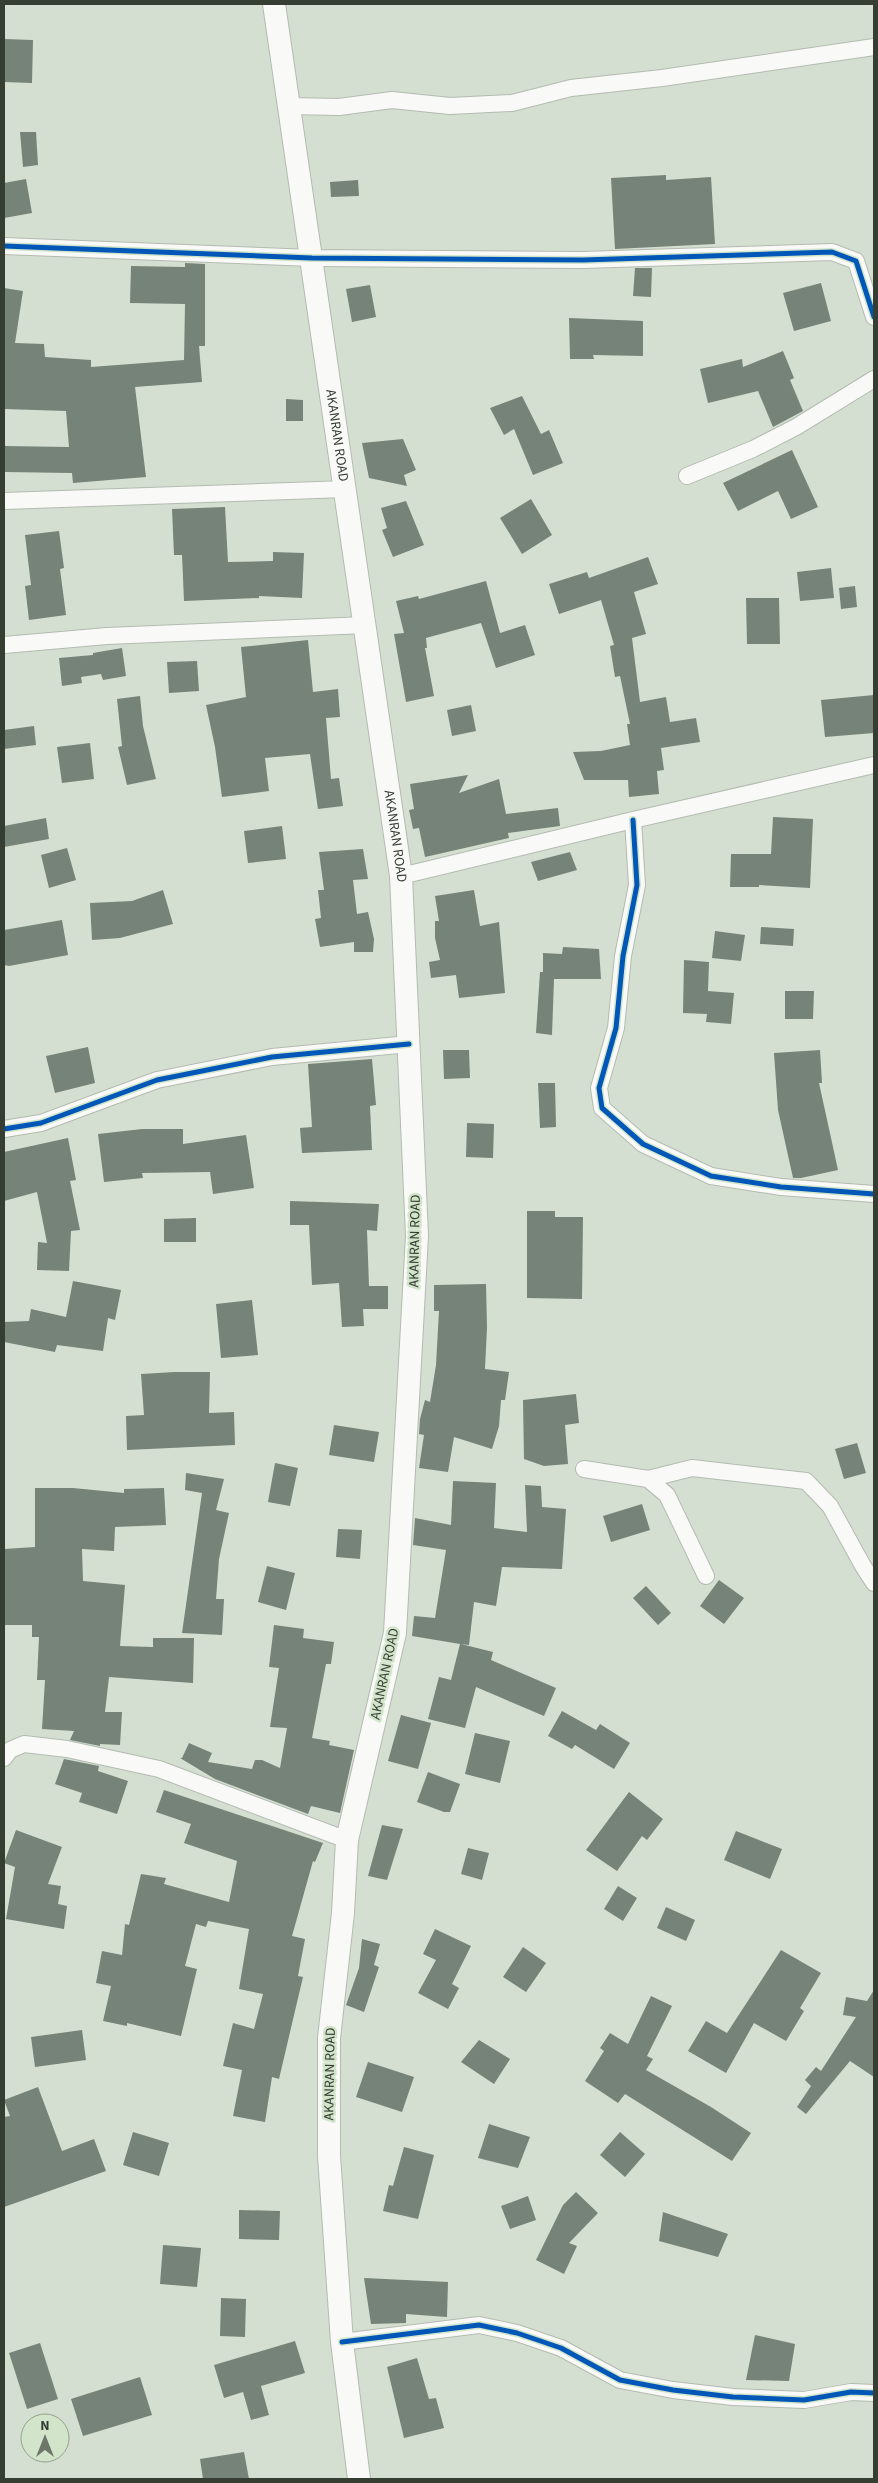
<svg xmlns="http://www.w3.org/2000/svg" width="878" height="2483" font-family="'Source Sans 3',sans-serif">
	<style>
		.building { fill: #758378 }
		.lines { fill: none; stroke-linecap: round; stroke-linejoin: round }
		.minor-casing { stroke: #b3bbb0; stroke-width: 18 }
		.secondary-casing { stroke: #b3bbb0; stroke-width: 24 }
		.minor { stroke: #f9faf8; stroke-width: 16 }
		.secondary { stroke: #f9faf8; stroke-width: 22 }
		.cycleway-casing { stroke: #d2e5cb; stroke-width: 8 }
		.cycleway { stroke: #0057b8; stroke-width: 5 }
		.labels { text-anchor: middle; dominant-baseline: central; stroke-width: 5; stroke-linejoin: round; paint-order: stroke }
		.street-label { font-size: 14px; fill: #363d33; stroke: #d2e5cb }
	</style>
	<rect width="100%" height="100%" fill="#d5dfd1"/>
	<path class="building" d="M4,39l29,1 -1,43 -28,-1z
		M20,132h16l2,33 -15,2z
		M666,175v5l45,-3 4,67 -100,5 -4,-71z
		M26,179l6,34 -28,5v-35z
		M358,180l1,16 -28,1 -1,-15z
		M185,263l20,1v82h-6l3,36 -67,5 11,90 -73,6 -1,-10 -67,-1v-26l64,1 -3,-36 -62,-2v-121l19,3 -8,52 29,1 1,13 46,3v7l93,-7 1,-56 -55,-1 1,-37 54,1z
		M635,268h17l-1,29 -18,-1z
		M821,283l10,38 -37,10 -11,-38z
		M370,285l6,32 -24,5 -6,-33z
		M569,318l74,3v35l-50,-1 1,4h-24z
		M783,351l11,27 -4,2 13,31 -30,16 -15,-36 -50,12 -8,-34 42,-10 1,8z
		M522,396l19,38 8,-4 14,33 -30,12 -19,-46 -10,6 -14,-27z
		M286,399l17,1v21h-17z
		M403,439l13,31 -12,5 3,11 -38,-8 -7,-35z
		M792,450l26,57 -27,12 -13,-28 -40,20 -15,-28z
		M531,499l21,36 -30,19 -22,-36z
		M406,501l18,44 -31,12 -11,-27 5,-2 -6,-20z
		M225,507l3,55 45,-1v-9l31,1 -2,45 -43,-2v2l-75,3 -2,-46h-8l-2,-46z
		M59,531l5,37 -4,1 6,46 -37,5 -4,-34 6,-1 -6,-50z
		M648,557l10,27 -24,8 12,42 -14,4 8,64 26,-5 4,25 26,-4 4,24 -39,6 3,22 -7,1 2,23 -30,3 -1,-17h-44l-11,-28 28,-1 29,-6 -3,-21h3l-10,-48 -5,1 -5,-31 4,-1 -13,-45 -42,14 -10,-30 38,-12 2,6z
		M831,568l3,30 -34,3 -3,-29z
		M486,581l14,52 25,-8 10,30 -39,13 -15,-45 -55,15 1,10h-2l9,48 -28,6 -12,-68 10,-1 -8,-32 22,-5 1,3z
		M855,586l2,21 -16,2 -2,-21z
		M746,598h33l1,46h-33z
		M308,640l5,52 25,-3 2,28 -14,1 5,61 8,-1 4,28 -25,3 -8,-55 -45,4 4,33 -47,6 -7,-50 -9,-42 40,-8 -5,-50z
		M122,648l4,28 -23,4 -2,-6 -20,3 1,6 -20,3 -3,-28 34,-3v-2z
		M197,661l2,30 -30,2 -2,-31z
		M874,695v38l-49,4 -4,-37z
		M140,696l3,30 13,53 -29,6 -9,-38 4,-1 -5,-47z
		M471,705l5,26 -24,5 -5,-26z
		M34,726l2,19 -32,4v-19z
		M90,743l4,36 -32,4 -5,-36z
		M468,775l-9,18 40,-14 7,35 52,-6 2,18 -52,7 1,5 -84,19 -6,-29 -6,1 -4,-19 5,-1 -4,-25z
		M773,817l40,2 -3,69 -51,-3v2h-29l1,-33h40z
		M46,818l3,21 -45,8v-21z
		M282,826l4,33 -38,4 -4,-32z
		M67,848l9,32 -27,8 -8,-33z
		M363,849l5,30 -15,1 4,34 11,-2 6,27 -1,13h-19v-10l-34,5 -5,-28 6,-1 -3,-28h6l-5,-38z
		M570,852l7,18 -39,11 -7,-19z
		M163,890l10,34 -53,14 -28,2 -2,-37 42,-2z
		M474,890l6,36 19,-4 6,71 -46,5 -3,-23 -25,3 -2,-16 11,-2 -5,-22v-17h4l-4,-25z
		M62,920l6,35 -59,11 -5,-1v-35z
		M761,927l33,2 -1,17 -33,-2z
		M715,931l30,4 -4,26 -29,-3z
		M563,947l36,2 2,30h-47l-2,56 -16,-2 4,-61h3v-19l19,1z
		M684,960l25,2 -1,29 26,2 -3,31 -25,-2 1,-8 -24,-1z
		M785,991h29l-1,28h-28z
		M88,1047l7,36 -40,10 -9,-37z
		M443,1050h26l1,28 -26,1z
		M820,1050l2,33h-3l19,87 -37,8h-8l-15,-68 -4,-57z
		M372,1059l4,46 -6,1 2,44 -70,3 -2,-25 12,-1 -4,-63z
		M538,1083h17l1,44 -16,1z
		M467,1123l27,1 -1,34 -27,-1z
		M142,1129h41v15l63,-9 8,53 -41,6 -3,-22 -68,1 1,5 -39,4 -6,-48z
		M68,1138l8,42 -6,1 10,49 -9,1 -2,40 -32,-1 1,-28 9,1 -10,-51 -33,9v-49z
		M290,1201l89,3 -2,27 -10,-1 2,56h19v23h-25l1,17 -22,1 -3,-44 -27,2 -3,-60h-19z
		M527,1211h28v6h28l-1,82 -55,-1z
		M196,1218v24h-32v-23z
		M73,1281l48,9 -6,30 -7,-2 -5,33 -46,-6 -2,7 -51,-10v-20l25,-1 2,-12 35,8z
		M486,1284l1,44 -2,41 24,3 -4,28h-4l-2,26 -7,23 -38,-12 -6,35 -29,-4 5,-33 -5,-1 1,-15 5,-19 5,2 6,-37 3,-54h-5v-26z
		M252,1300l6,55 -37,3 -5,-54z
		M175,1372h35l-1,41 25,-1 1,33 -108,5 -1,-34 18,-1 -3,-41z
		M576,1394l3,29 -14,2 3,39 -24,2 -20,-7 -1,-59z
		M334,1425l45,7 -5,30 -45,-7z
		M857,1443l9,30 -22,6 -9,-30z
		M275,1463l23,5 -8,38 -22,-4z
		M186,1473l38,6 -8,31 13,3 -10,46 -3,40h8l-2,36 -40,-2 20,-140 -17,-3z
		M453,1481l43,2 -2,45 33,4 -2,-47 16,1 1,21 24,2 -4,60 -60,-2 -6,39 -22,-4 -5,43 -8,-1 32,8 -2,8 65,28 -12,28 -68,-29 -11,41 -37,-9 11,-42 12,3 9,-36 -48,-8 2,-20 21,2 11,-68 -33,-5 2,-27 36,7z
		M35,1488h38l51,5v-4l40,-1 2,37 -51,2 -1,24 -32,-2 1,32 42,4 -5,61 33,1v-9h41l-1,45 -84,-6 -4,35h17l-2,33 -20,-1v2l-30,-6 4,-9 -32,-2 3,-49h-8l2,-43h-7v-12h-28v-76l31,-2z
		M642,1504l8,26 -39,12 -8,-26z
		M338,1529l24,1 -2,29 -24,-2z
		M267,1566l28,7 -9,37 -28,-8z
		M719,1580l25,18 -20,26 -24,-18z
		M646,1586l25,27 -13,12 -25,-27z
		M274,1625l30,4 -1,9 31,4 -3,22h-5l-14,74 18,3 -1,4 25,5 -14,63 -29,-7 -3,8 -93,-35 -35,-21h2l7,-15 23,10 -4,9 44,7 3,-9h7l18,8 7,-40 -17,-1 9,-59 -10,-1z
		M562,1711l34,19 4,-6 30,19 -16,26 -39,-24 -3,4 -24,-13z
		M401,1715l30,8 -13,46 -30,-8z
		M475,1733l35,8 -10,42 -35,-9z
		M64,1759l35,7 -1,5 30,10 -11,33 -38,-12 3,-9 -27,-9z
		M428,1772l32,12 -10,28h-6l-27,-10z
		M164,1790l159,53 -8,19 -2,-1 -21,75 13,3 -7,37 5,1 -24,102 -7,-2 -7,45 -32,-6 9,-46 -19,-4 10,-43 21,6 9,-35 -24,-5 10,-60 -41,-8 -2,6 -10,-3 -11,42 12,3 -16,67 -54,-13v3l-24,-5 8,-35 -15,-3 6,-32 20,4 3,-31 4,1 12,-51 25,4 -2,6 65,18 8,-41 -53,-18 7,-19 -35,-12z
		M629,1792l34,27 -16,21 -5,-4 -25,35 -31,-21z
		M382,1825l21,4 -16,51 -19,-4z
		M16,1830l46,17 -14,37 13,2 -3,18 9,2 -3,23 -58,-10 9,-52 -11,-4z
		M736,1831l46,18 -12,30 -46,-19z
		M468,1848l21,5 -7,27 -21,-6z
		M618,1886l19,12 -14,23 -19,-12z
		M666,1907l29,13 -9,21 -29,-13z
		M435,1929l36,17 -19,38 7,4 -11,21 -30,-16 18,-33 -13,-6z
		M362,1939l18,5 -6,21 5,2 -15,45 -18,-7 13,-37z
		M523,1947l23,16 -20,29 -23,-15z
		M781,1950l40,23 -21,35 4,3 -18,30 -32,-18 -28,50 -38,-22 18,-30 21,12z
		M874,1990v87l-24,-16 -44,53 -9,-7 14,-21 -6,-6 11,-13 5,4 35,-54 -13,-2 3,-18 21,4z
		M651,1996l21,10 -25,50 6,3 -7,11 65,37 40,26 -19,28 -107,-67 -7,9 -33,-22 19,-30 -4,-3 10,-15 18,11z
		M82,2030l4,30 -51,7 -4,-30z
		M479,2040l31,19 -16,25 -33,-22z
		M368,2062l46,15 -12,35 -46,-15z
		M38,2087l24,64 32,-12 12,32 -102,36v-90l6,-1 -6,-16z
		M489,2124l41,13 -12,31 -40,-10z
		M133,2132l36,11 -10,33 -36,-11z
		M620,2132l25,22 -20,23 -25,-22z
		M404,2147l30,8 -16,64 -35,-8 6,-26 4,1z
		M576,2192l22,21 -29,30 8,3 -13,28 -28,-14 27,-55z
		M528,2196l8,24 -26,9 -9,-23z
		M239,2210l41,1 -1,29 -40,-1z
		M663,2212l65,22 -10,23 -59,-16z
		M163,2245l38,3 -4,39 -37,-3z
		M364,2278l84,4 -1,35 -41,-3v9l-35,1z
		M221,2298l25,1 -1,38 -25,-1z
		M755,2335l40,9 -6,37 -43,-1z
		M295,2341l10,32 -44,13 8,29 -18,5 -8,-28 -19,6 -10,-33z
		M40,2343l18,56 -31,10 -18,-56z
		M417,2358l12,41 7,-1 8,30 -40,10 -17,-71z
		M140,2377l12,38 -69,21 -12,-37z
		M244,2452l5,27h-46l-3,-20z"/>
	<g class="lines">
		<defs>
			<path id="minor" d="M289,106l50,1 53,-7 58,6 62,-3 59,-15 91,-10 212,-31
				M4,246l308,12 271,2 249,-8 24,9 18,56
				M687,476l66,-27 43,-22 78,-48
				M4,501l342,-12
				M4,645l103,-9 259,-11
				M633,820l4,65 -14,71 -7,72 -17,60 3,20 41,36 68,32 70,11 93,7
				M401,876l232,-56 241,-55
				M4,1129l37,-6 116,-43 115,-23 137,-13
				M584,1469l64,10 44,-11 114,13 24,25 33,60 11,17
				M648,1479l19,16 39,81
				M4,1758l6,-8 14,-6 43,5 92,20 188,71
				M342,2342l137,-17 38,8 44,15 59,32 53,10 60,7 71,3 47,-8 23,1"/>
			<g id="secondary">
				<path id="s1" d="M274,4l127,872 16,360 -22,397 -48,207 -4,73 -14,125v118l13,186 17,137"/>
			</g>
		</defs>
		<use href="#minor" class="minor-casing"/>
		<use href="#secondary" class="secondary-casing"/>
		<use href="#minor" class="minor"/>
		<use href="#secondary" class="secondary"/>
		<defs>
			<path id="cycleway" d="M4,246l308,12 271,2 249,-8 24,9 18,56
				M633,820l4,65 -14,71 -7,72 -17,60 3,20 41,36 68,32 70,11 93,7
				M4,1129l37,-6 116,-43 115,-23 137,-13
				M342,2342l137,-17 38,8 44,15 59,32 53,10 60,7 71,3 47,-8 23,1"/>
		</defs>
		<use href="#cycleway" class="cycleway-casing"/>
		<use href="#cycleway" class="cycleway"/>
	</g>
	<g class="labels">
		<g class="street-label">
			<text stroke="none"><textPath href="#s1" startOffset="436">AKANRAN ROAD</textPath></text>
			<text stroke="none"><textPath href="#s1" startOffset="841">AKANRAN ROAD</textPath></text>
			<text transform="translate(415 1241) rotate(-89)">AKANRAN ROAD</text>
			<text transform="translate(385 1674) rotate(-78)">AKANRAN ROAD</text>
			<text transform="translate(330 2074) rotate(-89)">AKANRAN ROAD</text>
		</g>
	</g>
	<rect width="878" height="2483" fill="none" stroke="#363d33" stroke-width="10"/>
	<g transform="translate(45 2438)"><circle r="24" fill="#d2e5cb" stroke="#94a28e"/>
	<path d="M0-4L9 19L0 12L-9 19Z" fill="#6e766a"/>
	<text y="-8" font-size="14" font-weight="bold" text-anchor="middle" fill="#363d33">N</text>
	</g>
</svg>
